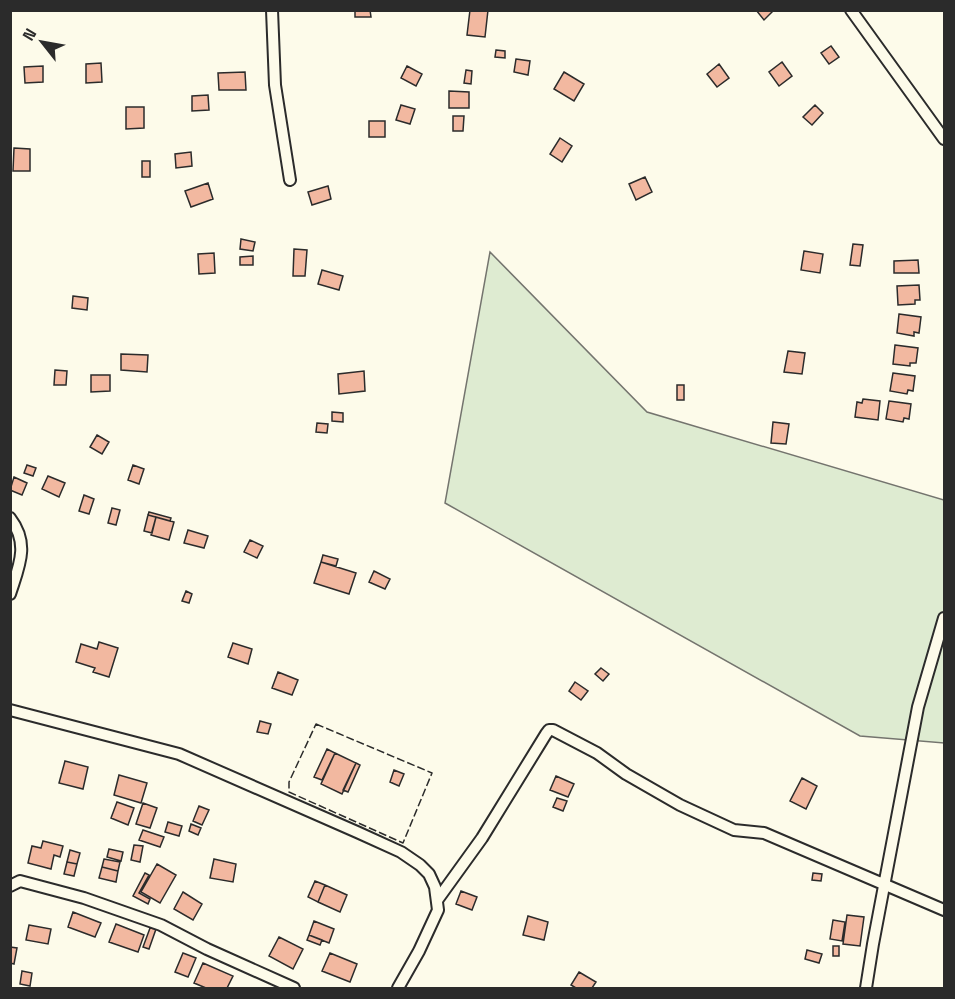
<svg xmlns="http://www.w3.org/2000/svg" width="955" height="999" font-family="'Space Grotesk',sans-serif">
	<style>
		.green { fill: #deebd1; stroke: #74746e; stroke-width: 1.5 }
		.building { fill: #f2b8a0; stroke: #2b2b2b; stroke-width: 1.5 }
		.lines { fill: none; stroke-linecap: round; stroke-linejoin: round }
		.street-casing { stroke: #2b2b2b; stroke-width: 14 }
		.street { stroke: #fdfbea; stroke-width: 10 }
		.fence { stroke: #2b2b2b; stroke-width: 1.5; stroke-dasharray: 8 3; stroke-linecap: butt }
	</style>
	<rect width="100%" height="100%" fill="#fdfbea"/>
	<path class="green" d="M490,252l157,160 297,88v243l-84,-7 -415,-233z"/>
	<path class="building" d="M355,10h15l1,7h-16z
		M470,10h18l-3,27 -18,-2z
		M756,10h18l-10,10z
		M831,46l8,11 -10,7 -8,-11z
		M496,50l9,1v7l-10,-1z
		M516,59l14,2 -2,14 -14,-3z
		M782,62l10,14 -13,10 -10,-14z
		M101,63l1,19 -16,1v-19z
		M719,64l10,14 -12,9 -10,-13z
		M43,66v16l-18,1 -1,-16z
		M407,66l15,8 -6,12 -15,-8z
		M466,70l6,1 -1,13 -7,-1z
		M245,72l1,18h-27l-1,-17z
		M564,72l20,12 -10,17 -20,-12z
		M449,91l20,1v16h-20z
		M208,95l1,15 -17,1v-15z
		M401,105l14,4 -5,15 -14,-4z
		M815,105l8,8 -11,12 -9,-8z
		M126,107h18v21l-18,1z
		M453,116h11l-1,15h-10z
		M369,121h16v16h-16z
		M560,138l12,8 -10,16 -12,-8z
		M14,148l16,1v22h-17z
		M191,152l1,14 -16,2 -1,-14z
		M142,161h8v16h-8z
		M645,177l7,15 -16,8 -7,-16z
		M208,183l5,16 -22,8 -6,-16z
		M328,186l3,13 -19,6 -4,-13z
		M241,239l14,3 -2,9 -13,-2z
		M853,244l10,1 -3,21 -10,-1z
		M294,249l13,1 -2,26h-12z
		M804,251l19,3 -3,19 -19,-3z
		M214,253l1,20 -16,1 -1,-20z
		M253,256v9h-13v-8z
		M918,260l1,13h-25v-12z
		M322,270l21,6 -4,14 -21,-6z
		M919,285l1,15h-5v4l-17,1 -1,-19z
		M73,296l15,2 -1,12 -15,-2z
		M899,314l22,3 -2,16 -5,-1v4l-17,-3z
		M895,345l23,3 -2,15h-6v3l-17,-2z
		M788,351l17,2 -3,21 -18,-2z
		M121,354l27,1 -1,17 -26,-2z
		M55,370l12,1 -1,14h-12z
		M364,371l1,20 -26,3 -1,-20z
		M893,373l22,3 -2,15 -5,-1 -1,4 -17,-3z
		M91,375h19v16l-19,1z
		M677,385h7v15h-7z
		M863,399l17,2 -2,19 -23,-3 2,-15 5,1z
		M889,401l22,3 -2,15 -5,-1 -1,4 -17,-3z
		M332,412l11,1v9l-11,-1z
		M773,422l16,2 -3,20 -15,-1z
		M317,423l11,1 -1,9 -11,-1z
		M97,435l12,7 -7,12 -12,-7z
		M27,465l9,3 -3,8 -9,-3z
		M133,465l11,4 -5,15 -11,-4z
		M48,476l17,7 -6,14 -17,-8z
		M14,477l13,6 -5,12 -12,-5z
		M84,495l10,4 -5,15 -10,-3z
		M112,508l8,2 -4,15 -8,-2z
		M149,512l22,6 -1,3 -22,-6z
		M148,515l8,2 -4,16 -8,-2z
		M156,517l18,5 -5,18 -18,-5z
		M188,530l20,6 -4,12 -20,-5z
		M250,540l13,6 -6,12 -13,-6z
		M323,555l15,4 -2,7 -15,-4z
		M321,562l35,11 -7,21 -35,-11z
		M374,571l16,8 -5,10 -16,-7z
		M186,591l6,3 -3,9 -7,-2z
		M99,642l19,6 -9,29 -16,-5 2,-4 -19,-6 5,-18 16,5z
		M233,643l19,6 -4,15 -20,-7z
		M601,668l8,6 -6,7 -8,-7z
		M278,672l20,8 -6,15 -20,-7z
		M575,682l13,9 -7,9 -12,-9z
		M260,721l11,3 -3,10 -11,-2z
		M327,749l8,4 -13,27 -8,-3z
		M335,753l21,10 -14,31 -21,-10z
		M65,761l23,6 -5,22 -24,-6z
		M356,763l4,2 -12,27 -5,-2z
		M394,770l10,4 -5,12 -9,-4z
		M119,775l28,8 -6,20 -27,-8z
		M556,776l18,8 -6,13 -18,-7z
		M802,778l15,8 -11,23 -16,-8z
		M557,798l10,3 -4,10 -10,-4z
		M117,802l17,6 -6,17 -17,-7z
		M143,803l14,5 -7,20 -14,-4z
		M199,806l10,4 -7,15 -9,-4z
		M168,822l14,4 -3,10 -14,-4z
		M191,824l10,4 -3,7 -9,-4z
		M143,830l21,7 -4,10 -21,-7z
		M43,841l20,5 -3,11 -6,-2 -3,14 -23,-6 4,-17 9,2z
		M134,845l9,1 -3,16 -9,-2z
		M109,849l14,3 -2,9 -14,-4z
		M70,850l10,3 -3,11 -10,-2z
		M104,859l16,3 -2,9 -16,-4z
		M214,859l22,5 -3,18 -23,-4z
		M67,862l10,2 -3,12 -10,-2z
		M157,864l19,11 -16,28 -19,-11z
		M102,867l16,4 -2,11 -17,-4z
		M145,873l4,2 -10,18 11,6 -2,5 -15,-8z
		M813,873l9,1 -1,7 -9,-1z
		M315,881l10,4 -7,17 -10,-5z
		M325,885l22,10 -7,17 -22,-10z
		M461,891l16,6 -5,13 -16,-6z
		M183,892l19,12 -9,16 -19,-11z
		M73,912l28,11 -6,14 -27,-10z
		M847,915l17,2 -4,29 -17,-2z
		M528,916l20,6 -4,18 -21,-5z
		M833,920l12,2 -3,19 -12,-2z
		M314,921l20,8 -5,14 -20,-8z
		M116,924l28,11 -6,17 -29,-10z
		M29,925l22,4 -3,15 -22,-4z
		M150,928l6,1 -7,20 -6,-2z
		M309,935l13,5 -2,5 -13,-5z
		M279,937l24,12 -10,20 -24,-13z
		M833,946h6v10h-6z
		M10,947l7,1 -3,16 -4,-1z
		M807,950l15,4 -3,9 -14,-4z
		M183,953l13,5 -8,19 -13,-5z
		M330,953l27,11 -7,18 -28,-11z
		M203,963l30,13 -6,12h-21l-12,-5z
		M22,971l10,2 -2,13 -10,-2z
		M579,972l17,10 -4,6h-16l-5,-3z"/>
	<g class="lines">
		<defs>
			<path id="street" d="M272,10l3,75 15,95
				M851,10l93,129
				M10,518c20,26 9,48 0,76
				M10,710l169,44 178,78 44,20 19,13 9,9 6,13 3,23 -19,41 -21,37
				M10,886l10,-5 64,17 77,27 46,24 87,39
				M438,899l44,-61 64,-104 3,-4h4l44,23 29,21 54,31 54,25 30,3 180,77
				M866,988l7,-44 45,-237 26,-89"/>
		</defs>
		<use href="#street" class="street-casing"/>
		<use href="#street" class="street"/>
		<path class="fence" d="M316,724l116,49 -29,70 -114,-51v-10z"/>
	</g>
	<rect width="955" height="999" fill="none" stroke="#2b2b2b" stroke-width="24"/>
	<g transform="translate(42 42) rotate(301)" stroke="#fdfbea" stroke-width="4.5" paint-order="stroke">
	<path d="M0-4.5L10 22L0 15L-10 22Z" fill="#2b2b2b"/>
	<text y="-9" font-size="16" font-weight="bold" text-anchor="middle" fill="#2b2b2b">N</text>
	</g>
</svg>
